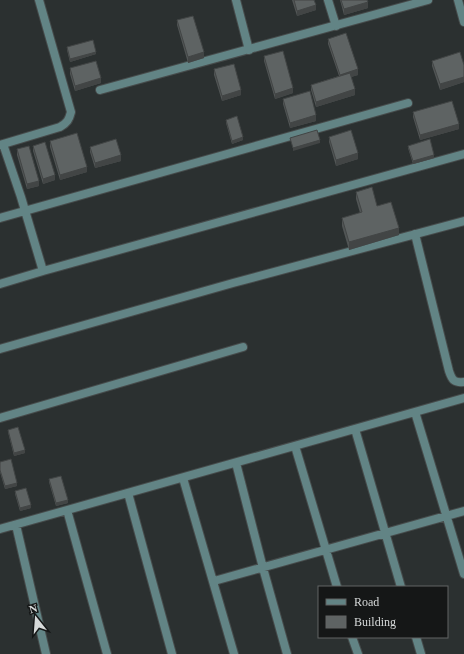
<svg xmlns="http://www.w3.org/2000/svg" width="464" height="654" font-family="Georgia,serif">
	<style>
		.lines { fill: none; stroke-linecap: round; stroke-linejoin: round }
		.minor-casing { stroke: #464b4b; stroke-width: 10 }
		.minor { stroke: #628485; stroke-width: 8 }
		.wall { fill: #515555 }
		.shaded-wall { fill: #424545 }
		.building { fill: #5e6363; stroke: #424545 }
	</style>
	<rect width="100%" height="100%" fill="#2b3030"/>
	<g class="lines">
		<defs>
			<path id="minor" d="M236,0l13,50
				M328,0l8,26
				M458,0l6,22
				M100,90l328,-90
				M3,144l18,53 22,74
				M0,145l60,-18c7,-4 9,-7 11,-15l-32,-112
				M0,218l408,-115
				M415,234l34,137c3,9 5,12 15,11
				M0,284l43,-13 421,-117
				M0,349l233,-66 231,-62
				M415,412l49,162
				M0,418l243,-71
				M355,429l46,158
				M295,446l42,141
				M236,463l27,105 24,86
				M183,478l51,176
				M128,493l44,161
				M67,510l40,144
				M16,525l30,129
				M0,529l464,-131
				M214,581l250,-70
				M352,637l6,17
				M416,637l5,17"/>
		</defs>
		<use href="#minor" class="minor-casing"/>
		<use href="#minor" class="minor"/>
	</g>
	<path class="wall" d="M292,0h22l2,10 -19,6z
		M340,0h27l1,8 -24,7z
		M177,20l27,38 -16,5 -11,-38z
		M328,39l30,36 -7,2 4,18 -39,12 -5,-17v-5l28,-9 -11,-32z
		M67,47l29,7 -26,8 -3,-12z
		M264,56l29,37 -18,6 -11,-38z
		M432,61l32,4v17l-24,8 -8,-24z
		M70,68l31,15 -26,8 -5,-17z
		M214,69l27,26 -19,6 -8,-26z
		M283,99l33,22 -26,7 -7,-24z
		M413,112l46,17 -39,11 -7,-23z
		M226,120l17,20 -11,4 -6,-21z
		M329,137l29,22 -22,7 -7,-24z
		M50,141l37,31 -27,8 -10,-33z
		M33,146l22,34 -12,4 -10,-33z
		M408,146l26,12 -21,6 -5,-16z
		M90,147l31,14 -26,7 -5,-16z
		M17,149l22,37 -12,3 -10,-34z
		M356,192l21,14 22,29 -50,15 -7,-24v-8l18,-5 -4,-14z
		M8,430l17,23 -11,3 -6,-24z
		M0,462l17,24 -12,3 -5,-17z
		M49,479l19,24 -12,3 -7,-24z
		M15,491l16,17 -11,3 -5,-17z"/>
	<path class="shaded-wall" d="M368,2v6l-24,7v-6z
		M316,5v5l-19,6v-5z
		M96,52v2l-26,8v-3z
		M204,52v6l-16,5v-6z
		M358,69v6l-18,5v-5z
		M464,77v5l-24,8v-6z
		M101,78v5l-26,8v-5z
		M293,88v5l-18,6v-5z
		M355,89v6l-39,12v-5z
		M241,90v5l-19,6v-5z
		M316,115v6l-26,7v-5z
		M459,124v5l-39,11v-5z
		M243,137v3l-11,4v-3z
		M320,140v3l-27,8v-3z
		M358,153v6l-22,7v-6z
		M121,155v6l-26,7v-5z
		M434,155v3l-21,6v-3z
		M87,167v5l-27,8v-5z
		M55,175v5l-12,4v-5z
		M39,181v5l-12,3v-5z
		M399,228v7l-50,15v-8z
		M25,450v3l-11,3v-3z
		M17,483v3l-12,3v-3z
		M68,500v3l-12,3v-3z
		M31,505v3l-11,3v-3z"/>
	<path class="building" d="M294,0h20l2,5 -19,6z
		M341,0h26l1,2 -24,7z
		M193,16l11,36 -16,5 -11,-37z
		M346,33l12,36 -18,6 -12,-36z
		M93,40l3,12 -26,7 -3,-12z
		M283,51l10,37 -18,6 -11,-38z
		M460,52l4,13v12l-24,7 -8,-23z
		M96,61l5,17 -26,8 -5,-18z
		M234,64l7,26 -19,6 -8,-27z
		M350,73l5,16 -39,13 -5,-17z
		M310,91l6,24 -26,8 -7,-24z
		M452,101l7,23 -39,11 -7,-23z
		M237,116l6,21 -11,4 -6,-21z
		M317,130l3,10 -27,8 -3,-10z
		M351,130l7,23 -22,7 -7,-23z
		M77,133l10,34 -27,8 -10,-34z
		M116,139l5,16 -26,8 -5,-16z
		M430,139l4,16 -21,6 -5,-15z
		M45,142l10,33 -12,4 -10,-33z
		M29,146l10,35 -12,3 -10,-35z
		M372,187l5,19 14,-4 8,26 -50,14 -7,-24 20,-6 -6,-20z
		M18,427l7,23 -11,3 -6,-23z
		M11,459l6,24 -12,3 -5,-16v-8z
		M61,476l7,24 -12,3 -7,-24z
		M26,488l5,17 -11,3 -5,-17z"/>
	<rect x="318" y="586" width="130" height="52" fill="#151717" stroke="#626565"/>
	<rect x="326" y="599" width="20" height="6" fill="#628485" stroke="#626565"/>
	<text x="354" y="606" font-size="12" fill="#d6d9d9">Road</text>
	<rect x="326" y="616" width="20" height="12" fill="#5e6363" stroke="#626565"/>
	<text x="354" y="626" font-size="12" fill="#d6d9d9">Building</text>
	<g transform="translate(36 618) rotate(343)" stroke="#151717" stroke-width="3" paint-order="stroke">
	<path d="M0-3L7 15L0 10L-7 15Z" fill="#d6d9d9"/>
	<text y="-6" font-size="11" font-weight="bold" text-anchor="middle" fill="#d6d9d9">N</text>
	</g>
</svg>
